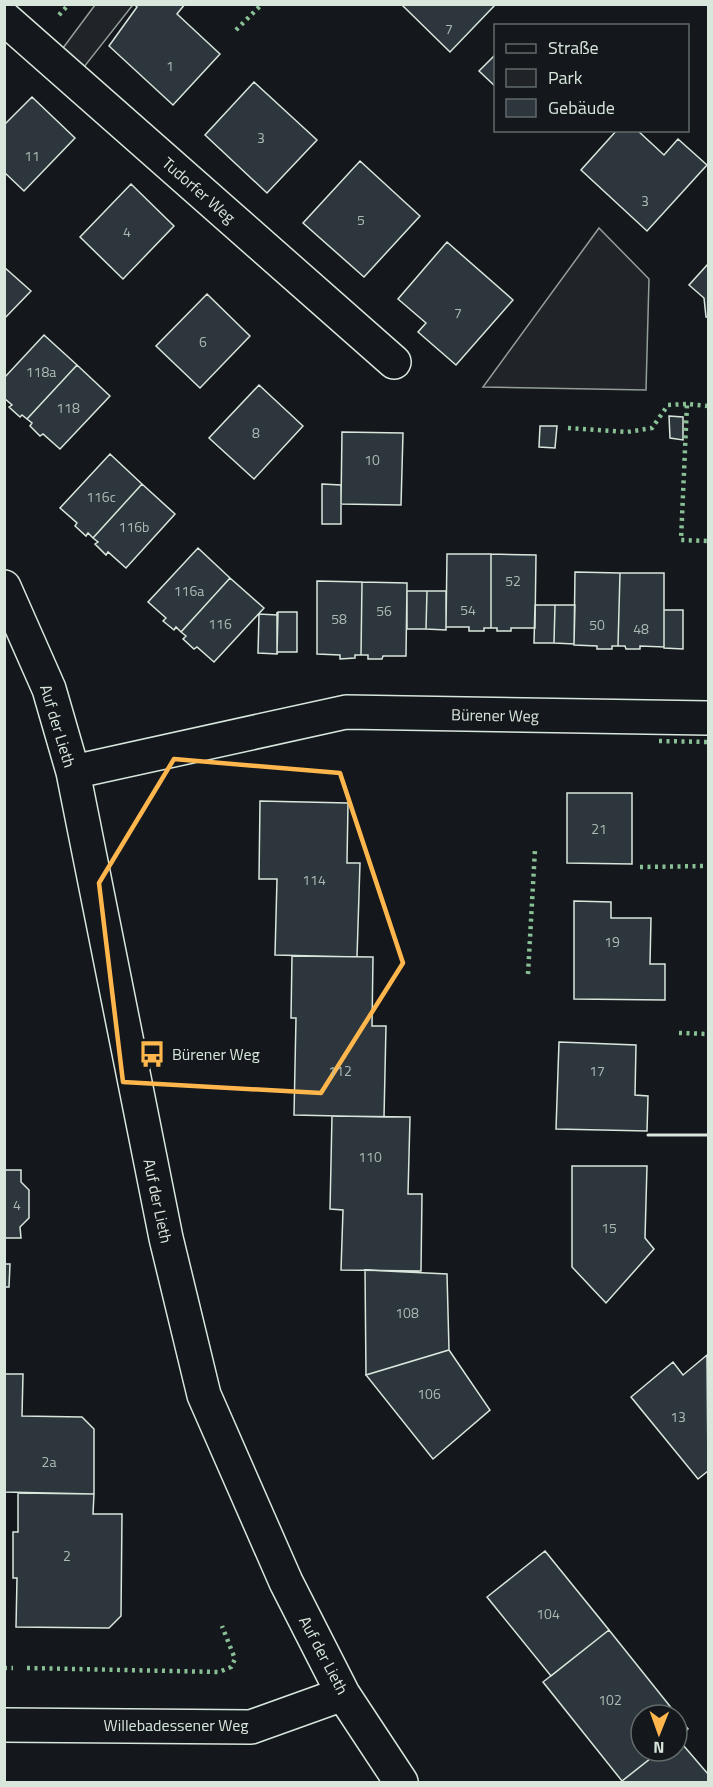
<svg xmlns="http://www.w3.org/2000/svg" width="713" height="1787" font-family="'Titillium Web',sans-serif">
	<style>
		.green { fill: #202428; stroke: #939e99; stroke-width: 1.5 }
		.building { fill: #2c363c; stroke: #d8e6dc; stroke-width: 1.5 }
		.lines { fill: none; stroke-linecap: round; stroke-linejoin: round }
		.minor-casing { stroke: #d8e6dc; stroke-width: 36 }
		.minor { stroke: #14181c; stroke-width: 33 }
		.hedge { stroke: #8ac095; stroke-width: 4.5; stroke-dasharray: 3 4.5; stroke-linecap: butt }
		.wall { stroke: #d8e6dc; stroke-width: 3 }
		.marked { fill: none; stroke: #ffb74d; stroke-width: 4.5; stroke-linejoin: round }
		.labels { text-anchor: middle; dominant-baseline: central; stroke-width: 4.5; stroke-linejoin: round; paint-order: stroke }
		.number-label { font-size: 14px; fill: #adbab4 }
		.street-label { font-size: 16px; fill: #d8e6dc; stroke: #14181c }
		.poi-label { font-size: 16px; fill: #d8e6dc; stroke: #14181c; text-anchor: start }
	</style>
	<rect width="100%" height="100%" fill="#14181c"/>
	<path class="green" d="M131,4l1,2 -48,61 -21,-19 32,-43z
		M599,228l50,51 -3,111 -163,-3z"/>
	<path class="building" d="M134,4h51l-8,10 43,40 -47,51 -64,-59 28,-39z
		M401,4h95l-46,48z
		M496,54v33l-17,-16z
		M254,82l63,58 -50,53 -62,-58z
		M32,97l43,41 -51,53 -20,-19v-47z
		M617,130h20l27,25 14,-16 29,26 -60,66 -66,-61z
		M360,161l60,55 -56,61 -61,-54z
		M131,184l43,42 -51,53 -43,-42z
		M447,242l66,58 -57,65 -38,-33 8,-9 -28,-24z
		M708,264v53h-2l-2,-19 -15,-13z
		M4,267l27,24 -27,28z
		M207,294l43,42 -50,52 -44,-42z
		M44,335l33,30 -50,54 -5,-4 -2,2 -11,-10 3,-2 -8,-7v-20z
		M77,365l33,31 -50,53 -17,-15 -3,2 -10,-10 2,-3 -5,-4z
		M259,385l44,41 -49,53 -45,-41z
		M669,416l14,1v23l-13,-2z
		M540,426h17l-2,22 -16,-1z
		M342,432l61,1 -2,72 -60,-1z
		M110,454l32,30 -49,54 -5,-5 -2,3 -11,-10 2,-3 -17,-15z
		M142,484l33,30 -49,54 -18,-16 -2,3 -11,-11 3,-2 -5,-4z
		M322,484l19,1v39h-19z
		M198,548l32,30 -49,54 -5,-5 -2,3 -11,-9 3,-3 -18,-16z
		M447,554h44v74h-7v3h-15v-4h-23z
		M491,554l45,1 -1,73h-24v3h-14v-3h-6z
		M575,572l45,1 -2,73h-6v3h-15v-3l-23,-1z
		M620,573h44v74l-24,-1v3h-14l-1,-3h-7z
		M230,578l34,30 -50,54 -17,-15 -3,2 -11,-10 3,-3 -5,-4z
		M317,581l45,1 -1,73h-6v3l-15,1v-4l-23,-1z
		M362,582l45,1 -1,73h-23l-1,3h-14v-4h-7z
		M407,591h20l-1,38h-19z
		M427,591h19v39l-20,-1z
		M535,605h20l-1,38h-20z
		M555,605h20l-1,39 -20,-1z
		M664,610h19v39l-19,-1z
		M277,612v42l-19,-1 1,-39 18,1z
		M278,612h19v40h-19l-1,2z
		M567,793h65v71l-65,-1z
		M260,801l88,2 -1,60h13l-3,94 -82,-2 2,-76h-18z
		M574,901l37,1v16h40l-1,46h15v36l-91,-1z
		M292,956l81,1 -1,69h14l-2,91 -90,-2 2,-97h-5z
		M559,1042l77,3 -1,50 13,1 -1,35 -91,-2z
		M332,1116l78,1 -2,77h14l-1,77 -80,-1 2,-60 -13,-1z
		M572,1166h75l-2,72 9,11 -48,54 -34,-36z
		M4,1170h17v12l8,8v28l-9,9 1,11h-17z
		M4,1264h6l-1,23h-5z
		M365,1270l82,4 2,76 -83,25z
		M449,1350l41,60 -57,49 -67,-84z
		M707,1355l1,116 -10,8 -67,-82 42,-35 10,13z
		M4,1374h19l-1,42 60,1 12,12v65l-90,-2z
		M18,1493l76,1 -1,20h29l-1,102 -12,12 -93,-1 1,-49h-4v-46h5z
		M545,1551l64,79 -58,46 -64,-79z
		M609,1630l68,85h-36v36h19l-38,30 -79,-99z
		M677,1715l11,14 -11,9z
		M677,1738l31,36v8h-85l-1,-1 38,-30h17z"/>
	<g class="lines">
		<defs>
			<path id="minor" d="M4,18l390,344
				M4,587l45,102 24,83 93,466 38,157 82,187 57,112 58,88
				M73,772l273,-60 362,6
				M4,1725l247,2 92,-33"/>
		</defs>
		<use href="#minor" class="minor-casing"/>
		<use href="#minor" class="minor"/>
		<path class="hedge" d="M59,15l10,-11
			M236,30l26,-26
			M708,406l-21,-2 -6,136 27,1
			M568,428l59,4 25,-4 16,-23 19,-1
			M659,741l49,1
			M640,867l68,-1
			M528,974l7,-125
			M679,1033l29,1
			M4,1668h9
			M27,1668l192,4 12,-5 4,-8 -13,-33"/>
		<path class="wall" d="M648,1135h60"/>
	</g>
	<path class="marked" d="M174,759l166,14 63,190 -82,130 -198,-11 -24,-199z"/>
	<defs>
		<symbol id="bus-bare" viewBox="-9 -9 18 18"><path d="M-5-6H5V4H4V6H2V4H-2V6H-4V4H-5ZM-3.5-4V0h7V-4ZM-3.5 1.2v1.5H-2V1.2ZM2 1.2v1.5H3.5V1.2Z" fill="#ffb74d" stroke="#14181c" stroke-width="2.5" paint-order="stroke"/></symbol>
	</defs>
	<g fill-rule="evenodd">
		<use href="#bus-bare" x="133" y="1035" width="38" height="38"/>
	</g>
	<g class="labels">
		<g class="number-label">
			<text x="449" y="28">7</text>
			<text x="170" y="65">1</text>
			<text x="261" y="137">3</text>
			<text x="32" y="155">11</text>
			<text x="645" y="200">3</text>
			<text x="361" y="219">5</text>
			<text x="127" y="231">4</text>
			<text x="458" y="312">7</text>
			<text x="203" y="341">6</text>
			<text x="41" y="371">118a</text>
			<text x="68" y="407">118</text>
			<text x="256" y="432">8</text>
			<text x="372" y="459">10</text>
			<text x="101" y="496">116c</text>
			<text x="134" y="526">116b</text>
			<text x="513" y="580">52</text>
			<text x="189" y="590">116a</text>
			<text x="468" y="609">54</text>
			<text x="384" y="610">56</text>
			<text x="339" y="618">58</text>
			<text x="220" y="623">116</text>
			<text x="597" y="624">50</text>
			<text x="641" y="628">48</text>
			<text x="599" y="828">21</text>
			<text x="314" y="879">114</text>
			<text x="612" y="941">19</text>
			<text x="340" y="1070">112</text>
			<text x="597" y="1070">17</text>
			<text x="370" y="1156">110</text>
			<text x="17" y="1204">4</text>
			<text x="609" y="1227">15</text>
			<text x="407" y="1312">108</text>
			<text x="429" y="1393">106</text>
			<text x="678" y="1416">13</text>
			<text x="49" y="1461">2a</text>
			<text x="67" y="1555">2</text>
			<text x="548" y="1613">104</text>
			<text x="610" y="1699">102</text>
		</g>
		<g class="street-label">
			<text transform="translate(199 190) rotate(41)">Tudorfer Weg</text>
			<text transform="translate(495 715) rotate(1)">Bürener Weg</text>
			<text transform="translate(58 726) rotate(73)">Auf der Lieth</text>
			<text transform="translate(158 1201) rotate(78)">Auf der Lieth</text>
			<text transform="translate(324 1655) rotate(62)">Auf der Lieth</text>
			<text x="176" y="1725">Willebadessener Weg</text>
		</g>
		<g class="poi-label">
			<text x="172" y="1054">Bürener Weg</text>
		</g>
	</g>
	<rect width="713" height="1787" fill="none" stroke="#d8e6dc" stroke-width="12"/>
	<rect x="494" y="24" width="195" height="108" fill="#14181c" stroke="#626a69" stroke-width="1.5"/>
	<rect x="506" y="44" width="30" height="9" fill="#14181c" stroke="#626a69" stroke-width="1.5"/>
	<text x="548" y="54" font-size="18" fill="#d8e6dc">Straße</text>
	<rect x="506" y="69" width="30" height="18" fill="#202428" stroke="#626a69" stroke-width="1.5"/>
	<text x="548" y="84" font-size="18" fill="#d8e6dc">Park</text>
	<rect x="506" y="99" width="30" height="18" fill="#2c363c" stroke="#626a69" stroke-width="1.5"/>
	<text x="548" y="114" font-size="18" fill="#d8e6dc">Gebäude</text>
	<g transform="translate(659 1733) rotate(181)"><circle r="28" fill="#14181c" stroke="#626a69" stroke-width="1.5"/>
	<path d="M0-4.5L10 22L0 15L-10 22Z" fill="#ffb74d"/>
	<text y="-9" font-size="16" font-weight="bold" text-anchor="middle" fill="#d8e6dc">N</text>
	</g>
</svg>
